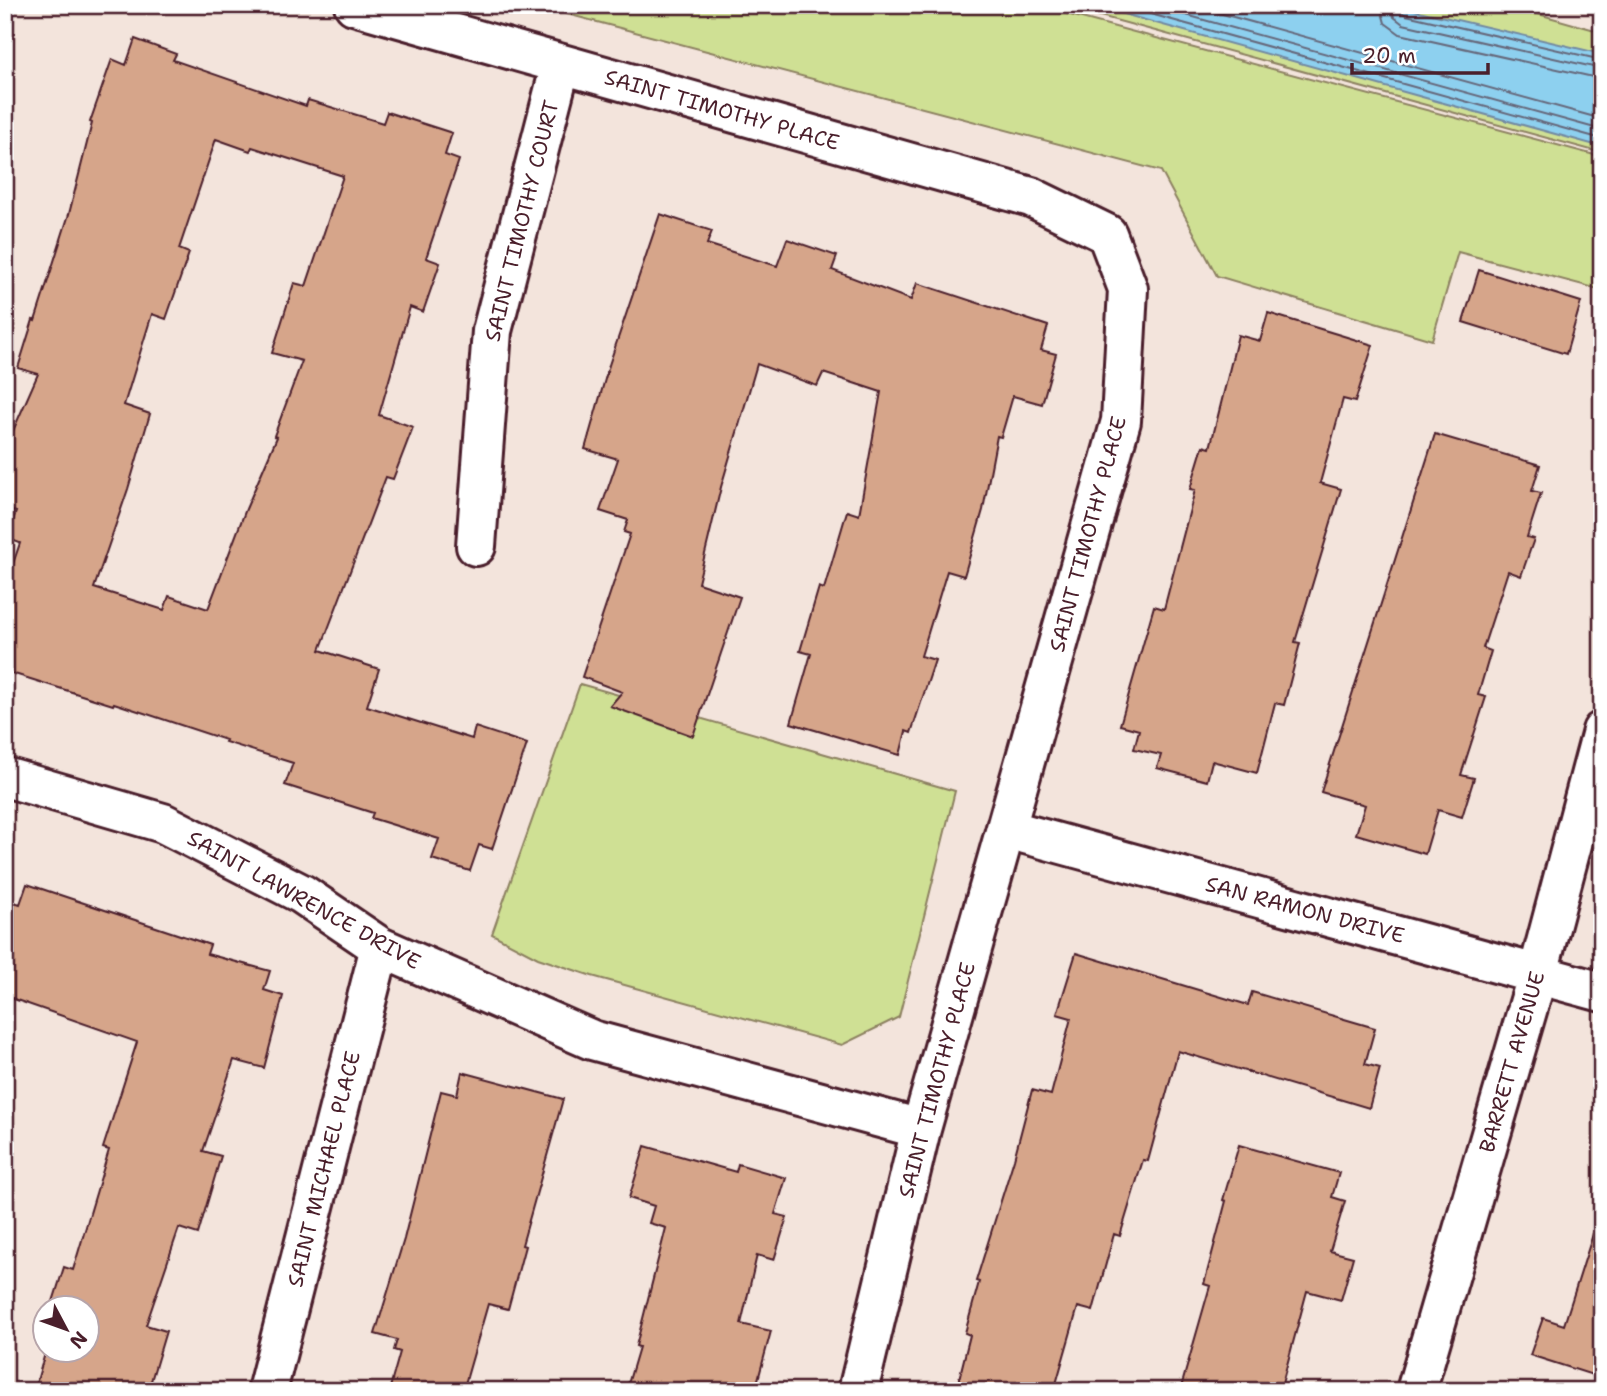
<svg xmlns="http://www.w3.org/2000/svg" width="1607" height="1396" font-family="'Shantell Sans',sans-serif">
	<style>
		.green { fill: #cfe094; stroke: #8c8060; stroke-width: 2 }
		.water { fill: #8dd0ef; stroke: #7289a1; stroke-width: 2 }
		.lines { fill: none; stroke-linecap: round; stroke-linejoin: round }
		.shore { stroke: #656679; stroke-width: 2 }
		.building { fill: #d6a58a; stroke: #4a1f2b; stroke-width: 2; fill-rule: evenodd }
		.minor-casing { stroke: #4a1f2b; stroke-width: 44 }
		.minor { stroke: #fff; stroke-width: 38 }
		.labels { text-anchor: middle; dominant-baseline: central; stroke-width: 6; stroke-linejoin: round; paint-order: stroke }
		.street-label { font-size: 21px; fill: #4a1f2b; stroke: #fff }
	</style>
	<rect width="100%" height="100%" fill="#f3e4dc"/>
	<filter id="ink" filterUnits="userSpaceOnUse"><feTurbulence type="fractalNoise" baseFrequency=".0143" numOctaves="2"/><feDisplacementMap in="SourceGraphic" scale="14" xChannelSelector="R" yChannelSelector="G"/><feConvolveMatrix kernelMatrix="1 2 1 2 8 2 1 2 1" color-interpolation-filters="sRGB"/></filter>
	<g filter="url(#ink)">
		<path class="green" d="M533,5h500l569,152v133l-144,-38 -26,88 -215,-64 -56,-105z
			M1060,5h446l96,27v121z
			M580,684l375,107 -56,226 -57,28 -250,-69 -54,-18 -46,-24z"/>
		<path class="water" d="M1091,5h302l209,49v93z"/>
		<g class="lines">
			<path class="shore" d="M1118,5l484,134
				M1150,5l452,125
				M1190,5l412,114
				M1380,5l5,18 15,11 202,45
				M1391,5l3,12 9,7 199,45
				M1399,5l1,6 6,4 196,45"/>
		</g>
		<path class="building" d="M135,39l41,15 -3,6 133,46 2,-6 75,23 4,-11 65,21 -7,22 14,5 -33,98 14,5 -17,49 -13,-5 -31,108 34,12 -20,52 -7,-2 -66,173 59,19 -12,37 105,33 3,-12 52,17 -35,105 -13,-4 -9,26 -38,-12 7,-20 -68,-21 2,-5 -88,-28 8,-22 -68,-21 1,-2 -112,-37 -1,2 -108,-34v-84l15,-44 -14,-5 10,-26 -11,-3v-60l33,-75 -20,-6 15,-48 2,1 34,-107 23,-91 -2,-1 22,-63 14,6zM216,139l34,12 2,-4 91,29 -37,110 -12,-3 -22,70 30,8 -28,75 3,1 -31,72 -38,100 -39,-13 -5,14 -70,-22 34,-99 22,-75 -26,-9 28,-91 14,5 23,-66 -10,-4z
			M660,214l52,17 -5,13 70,22 10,-27 50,17 -5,14 79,30 6,-17 131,43 -7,24 15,4 -14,50 -29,-8 -12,41 -4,-1 -14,74 -19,66 -17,-5 -26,85 14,4 -24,73 -5,-2 -6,24 -109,-32 20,-69 -11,-3 19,-64 5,2 23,-78 12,4 22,-123 -58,-19 -6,13 -60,-22 -36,123 -23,96 42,14 -47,139 -83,-30 12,-14 -40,-15 48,-143 -6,-2 4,-12 -28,-9 18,-52 -33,-10 24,-84z
			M1479,270l102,32 -15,52 -103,-32z
			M1268,313l105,32 -18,57 -12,-3 -23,84 21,6 -46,153 5,1 -16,62 -9,-2 -18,70 -45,-12 -5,20 -50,-13 4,-13 -27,-6 5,-19 -19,-5 34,-119 10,3 31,-119 -5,-1 13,-43 7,2 28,-113 22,6z
			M1435,434l105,31 -8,26 9,2 -14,44 7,2 -13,37 -13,-5 -25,77 8,3 -13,44 8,2 -25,78 13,3 -12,39 -24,-7 -13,44 -69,-20 9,-29 -44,-13z
			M27,884l183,61 -3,9 63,17 -6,19 19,6 -19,72 -30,-8 -31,91 18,5 -23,78 -19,-6 -33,97 20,6 -18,60h-114l12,-41h42v-42h-37l13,-41 9,3 36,-120 -6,-2 34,-106 -132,-46v-97l15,5z
			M1076,953l172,52 4,-13 123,36 -10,36 15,4 -11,40 -191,-57 -30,110 -5,-1 -23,76 -6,-2 -21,77 -15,-4 -24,84h-98l14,-56 -5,-2 14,-51 -3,-1 38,-122 18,-69 19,5 20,-77 -14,-4z
			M462,1072l101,27 -41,146 3,1 -17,63 -20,-5 -25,87h-74l11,-39 -6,-2 3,-10 -22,-6 29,-95 37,-148 16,4z
			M1239,1145l100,28 -7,24 13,4 -15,50 23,6 -12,43 -34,-9 -27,100h-100l30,-105 -6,-2 22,-83 -3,-1z
			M645,1146l91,26 2,-8 48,14 -11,36 12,3 -13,43 -17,-5 -16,69 30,7 -16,60h-129l13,-44 -3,-1 30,-118 -17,-5 5,-17 -25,-8z
			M1594,1231l8,2v145l-72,-23 13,-37 21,7z"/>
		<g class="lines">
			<defs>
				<path id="minor" d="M354,5l677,192 76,37 21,55 -7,132 -200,708 -63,262
					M476,546l16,-215 69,-267
					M5,777l158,46 139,71 78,53 212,93 329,89
					M1007,829l595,163
					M267,1391l113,-444
					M1416,1391l122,-418 64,-242"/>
			</defs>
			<use href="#minor" class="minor-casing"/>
			<use href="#minor" class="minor"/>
		</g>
	</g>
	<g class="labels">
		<g class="street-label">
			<text transform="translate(722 110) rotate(16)">SAINT TIMOTHY PLACE</text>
			<text transform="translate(522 221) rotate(-76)">SAINT TIMOTHY COURT</text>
			<text transform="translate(1088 534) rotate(-75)">SAINT TIMOTHY PLACE</text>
			<text transform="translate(304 900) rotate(29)">SAINT LAWRENCE DRIVE</text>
			<text transform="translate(1305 910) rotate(15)">SAN RAMON DRIVE</text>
			<text transform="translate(1512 1062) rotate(-74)">BARRETT AVENUE</text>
			<text transform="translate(937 1080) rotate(-75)">SAINT TIMOTHY PLACE</text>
			<text transform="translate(324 1169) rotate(-76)">SAINT MICHAEL PLACE</text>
		</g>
	</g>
	<rect width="1607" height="1396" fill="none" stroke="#fff" stroke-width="28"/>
	<rect x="14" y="14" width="1579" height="1368" fill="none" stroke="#4a1f2b" stroke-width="2.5" filter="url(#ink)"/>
	<g transform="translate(66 1329) rotate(131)"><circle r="33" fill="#ffffff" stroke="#b7a5aa" stroke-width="2"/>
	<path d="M0-5L12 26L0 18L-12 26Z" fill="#4a1f2b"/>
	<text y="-10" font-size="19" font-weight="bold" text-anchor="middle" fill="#4a1f2b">N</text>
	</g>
	<path d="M1352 63v10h136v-10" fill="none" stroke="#4a1f2b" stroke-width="3.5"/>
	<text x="1362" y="63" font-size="21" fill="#4a1f2b" stroke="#ffffff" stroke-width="5" paint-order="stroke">20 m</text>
</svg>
